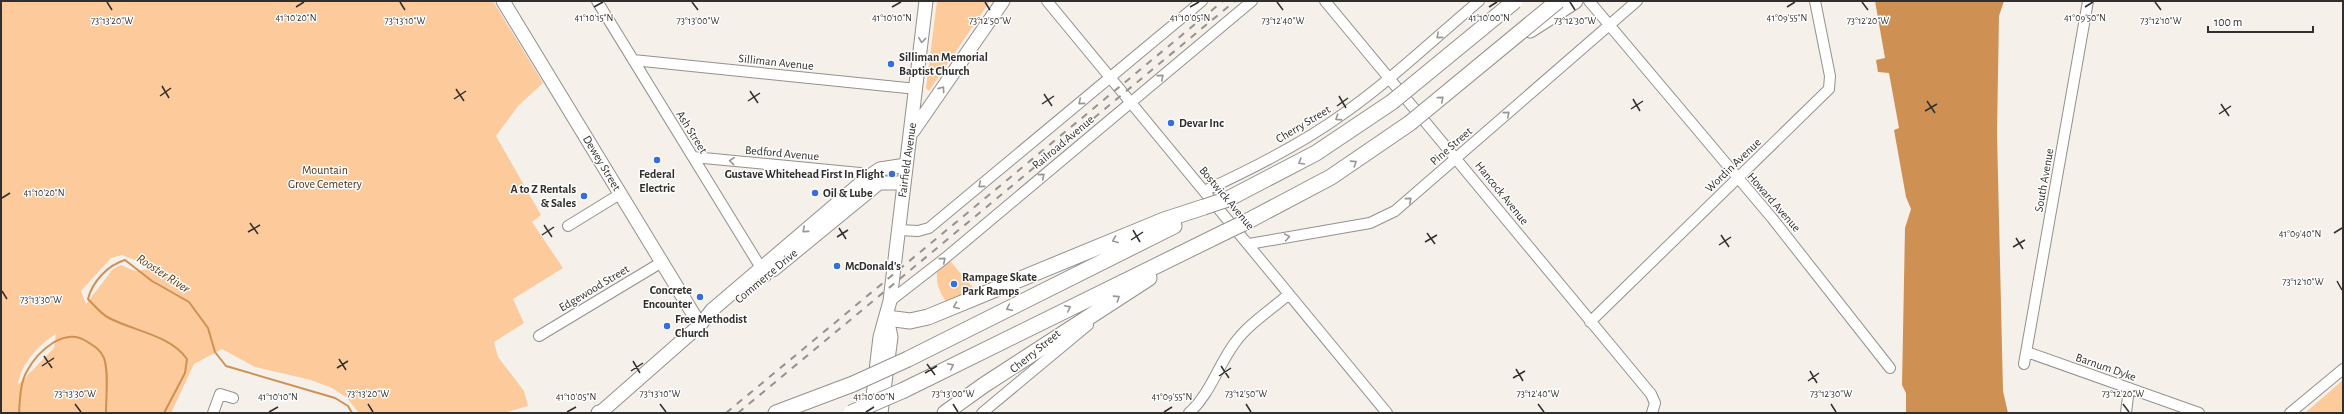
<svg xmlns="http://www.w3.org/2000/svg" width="2344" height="414" font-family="'Alegreya Sans',sans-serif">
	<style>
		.green { fill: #fcca9b; fill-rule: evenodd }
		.water { fill: #cf9153 }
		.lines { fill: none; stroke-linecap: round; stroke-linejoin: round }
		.stream { stroke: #cf9153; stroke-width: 2 }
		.minor-casing { stroke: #96908c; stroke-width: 12 }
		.major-casing { stroke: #96908c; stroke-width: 15 }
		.highway-casing { stroke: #96908c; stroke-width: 17 }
		.minor { stroke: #fff; stroke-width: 10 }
		.major { stroke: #fff; stroke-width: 13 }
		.highway { stroke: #fff; stroke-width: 15 }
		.rail { stroke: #95918d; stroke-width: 2; stroke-dasharray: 7 7; stroke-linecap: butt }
		.highway-bridge-casing { stroke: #96908c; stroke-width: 17; stroke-linecap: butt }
		.highway-bridge { stroke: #fff; stroke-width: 15 }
		.oneway { stroke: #989796 }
		.ticks { fill: none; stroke: #312f2d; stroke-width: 1.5 }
		.poi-dot { fill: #376edd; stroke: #fefefe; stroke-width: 1.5 }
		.labels { text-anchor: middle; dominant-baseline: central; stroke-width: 3; stroke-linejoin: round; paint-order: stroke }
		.poi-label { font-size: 12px; font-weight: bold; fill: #312f2d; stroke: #fefefe; text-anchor: start }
		.street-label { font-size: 12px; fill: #312f2d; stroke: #fefefe }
		.park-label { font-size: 12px; fill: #4b3116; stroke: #fefefe }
		.water-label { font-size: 13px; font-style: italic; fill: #69400f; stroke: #fefefe }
		.ticks-label { font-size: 10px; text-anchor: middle; fill: #312f2d; stroke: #fefefe; stroke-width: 3; stroke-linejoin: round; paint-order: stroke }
	</style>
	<rect width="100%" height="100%" fill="#f6f0eb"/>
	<path class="green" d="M1,1h492l50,82 -25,23 -22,30 45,79 -9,7 31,46 -50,31 11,24 -30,19 4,15 26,34 4,15 -24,7h-145l-13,-16 -14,-9 -21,-8 -56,-13 -33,-18 -28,15 -23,49h-170zM122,255l20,8 7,6 -14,2 -14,-6 -8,4 -27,35 -5,-13 30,-33zM56,334l-2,14 -36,37c2,-20 21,-41 38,-51z
		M937,1h53l-61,90 -3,-3z
		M950,261l26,30 -29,12c-7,-10 -11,-18 -10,-31z
		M2343,380v33h-38z"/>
	<path class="water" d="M1875,1h129l-5,15 -2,117 6,258 5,22h-102v-20l-4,-8 3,-157 6,-19 -5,-12 -12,-67 5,-2 -10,-55 -11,-1 -2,-12 9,-2z"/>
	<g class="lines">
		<path class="stream" d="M19,413c1,-14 1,-30 8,-42 11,-20 37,-44 59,-30 8,5 14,8 18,17 5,15 2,38 2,55
			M164,413l21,-40 2,-14c-17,-24 -53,-28 -78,-41 -8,-4 -15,-13 -21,-19 4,-17 20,-34 37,-39l27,21 37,21 19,26 7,24 11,14 109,32 13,8 4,7"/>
		<defs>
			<path id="minor" d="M597,1l169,275
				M1047,1l340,412
				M1325,1l326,393 4,9 -3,10
				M1589,1l183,217 118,150
				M633,60l284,29
				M693,157l167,16 8,4
				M1204,191c48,-22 96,-46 139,-77 48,-34 91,-75 136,-113
				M568,226l52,-32
				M899,230l19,1 11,-3 273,-227
				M1249,244l121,-21 25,-12 242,-210
				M890,301l54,-42 308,-258
				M1590,322l239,-233 1,-13 -15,-75
				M539,336l123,-74
				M2027,352l172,61
				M2024,364l64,-363
				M213,413l7,-19 13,4
				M982,413l106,-88
				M1189,413c21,-19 29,-47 45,-69 14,-20 37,-34 55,-50
				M2126,413l3,-25
				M2290,413l53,-44"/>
			<path id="major" d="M503,1l197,324
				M913,131l90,-130
				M773,270l106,-87h24
				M600,413l100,-88 12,-15 156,-133 12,-8 26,-4
				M871,413l9,-76 10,-36 36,-300
				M881,413l10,-76 -4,-19"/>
			<path id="highway" d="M1530,30l45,-29
				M1228,199l88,-46 76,-51
				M1246,222l85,-45 79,-54
				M887,318l23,3 18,-4 236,-97 40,-13
				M908,359l266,-133
				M904,390l321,-158
				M599,413h1
				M776,413l77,-29
				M945,413l39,-28 165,-107"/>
		</defs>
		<use href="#minor" class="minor-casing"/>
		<use href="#major" class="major-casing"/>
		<use href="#highway" class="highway-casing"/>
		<use href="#minor" class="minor"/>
		<use href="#major" class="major"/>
		<use href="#highway" class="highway"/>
		<path class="rail" d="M726,413l497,-412
			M738,413l497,-412"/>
		<defs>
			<path id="highway-bridge" d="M1392,102l123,-101
				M1410,123l148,-122
				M1204,207l24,-8
				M1225,232l21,-10
				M853,384l55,-25
				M851,413l53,-23"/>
		</defs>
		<use href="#highway-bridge" class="highway-bridge-casing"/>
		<use href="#highway-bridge" class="highway-bridge"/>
	</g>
	<defs><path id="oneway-chevron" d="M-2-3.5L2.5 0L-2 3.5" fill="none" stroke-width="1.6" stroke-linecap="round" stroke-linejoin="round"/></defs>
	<g class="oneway">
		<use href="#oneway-chevron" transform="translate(1439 36) rotate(139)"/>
		<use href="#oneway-chevron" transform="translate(922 40) rotate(96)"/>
		<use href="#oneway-chevron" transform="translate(1161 77) rotate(-40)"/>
		<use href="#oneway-chevron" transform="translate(942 89) rotate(-55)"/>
		<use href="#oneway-chevron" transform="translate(1441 99) rotate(-40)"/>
		<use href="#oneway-chevron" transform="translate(1081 102) rotate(140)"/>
		<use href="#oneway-chevron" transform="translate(1507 114) rotate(-41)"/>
		<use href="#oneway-chevron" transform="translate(1338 118) rotate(147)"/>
		<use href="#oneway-chevron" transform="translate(732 161) rotate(-175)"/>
		<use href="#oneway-chevron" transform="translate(1301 162) rotate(150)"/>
		<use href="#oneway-chevron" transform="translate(1354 163) rotate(-33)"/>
		<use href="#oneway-chevron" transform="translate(1042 176) rotate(-40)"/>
		<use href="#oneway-chevron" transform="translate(981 185) rotate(140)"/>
		<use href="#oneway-chevron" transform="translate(1409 200) rotate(-41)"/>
		<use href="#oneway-chevron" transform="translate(805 230) rotate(139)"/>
		<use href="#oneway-chevron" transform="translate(1287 237) rotate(-10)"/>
		<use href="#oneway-chevron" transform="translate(1115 240) rotate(158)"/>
		<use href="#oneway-chevron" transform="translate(943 260) rotate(-40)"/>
		<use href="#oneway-chevron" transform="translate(1117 298) rotate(-33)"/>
		<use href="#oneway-chevron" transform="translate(956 306) rotate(158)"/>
		<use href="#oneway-chevron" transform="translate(1009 308) rotate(154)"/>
		<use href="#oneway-chevron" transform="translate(1068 308) rotate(-26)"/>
		<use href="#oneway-chevron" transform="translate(951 366) rotate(-26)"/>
	</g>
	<path class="ticks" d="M107,2l5,8M400,2l5,8M692,2l6,8M985,2l5,8M1277,2l6,8M1570,2l5,8M1862,2l6,8M2155,2l6,8M296,7l8,-5M594,7l9,-5M892,7l9,-5M1190,7l9,-5M1489,7l8,-5M1787,7l8,-5M2085,7l8,-5M162,86l7,12M456,89l8,12M750,91l8,12M1044,94l8,12M160,96l11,-8M1339,96l7,12M454,99l12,-8M1633,99l7,12M748,101l12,-8M1927,101l8,12M1042,104l12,-8M2221,104l8,12M1337,106l11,-8M1631,109l12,-8M1925,111l12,-7M2219,114l12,-8M2,198l8,-5M250,223l8,11M544,225l8,12M839,228l7,11M1133,230l7,12M248,232l12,-7M1427,233l8,11M2334,233l8,-5M542,235l12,-8M1721,235l8,12M837,237l11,-7M2016,238l7,11M1131,240l12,-8M1425,242l12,-7M1719,245l12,-8M2013,247l12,-7M2337,281l5,9M2,291l5,8M44,356l8,12M339,359l7,11M633,361l7,12M927,364l8,11M42,366l12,-8M1221,366l8,12M337,368l11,-7M1516,369l7,12M631,371l12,-8M1810,371l7,12M925,373l12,-7M1219,376l12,-8M1513,378l12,-7M1808,381l11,-8M75,404l6,8M368,404l5,8M660,404l6,8M953,404l5,8M1246,404l5,8M1538,404l6,8M1831,404l5,8M2123,404l6,8M269,412l9,-5M567,412l9,-5M866,412l8,-5M1164,412l8,-5"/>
	<g class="poi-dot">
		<circle cx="891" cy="64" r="4"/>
		<circle cx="1171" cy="123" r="4"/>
		<circle cx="657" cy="160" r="4"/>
		<circle cx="892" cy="174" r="4"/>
		<circle cx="815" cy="193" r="4"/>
		<circle cx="584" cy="196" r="4"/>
		<circle cx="837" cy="266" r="4"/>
		<circle cx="954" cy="284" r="4"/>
		<circle cx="700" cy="297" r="4"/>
		<circle cx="667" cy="326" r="4"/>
	</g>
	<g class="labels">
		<g class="poi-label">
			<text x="899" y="57">Silliman Memorial<tspan x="899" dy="14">Baptist Church</tspan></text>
			<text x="1179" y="123">Devar Inc</text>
			<text x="657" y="174" text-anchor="middle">Federal<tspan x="657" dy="14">Electric</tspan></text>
			<text x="884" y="174" text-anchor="end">Gustave Whitehead First In Flight</text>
			<text x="576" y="189" text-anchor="end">A to Z Rentals<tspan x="576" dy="14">&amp; Sales</tspan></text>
			<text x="823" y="193">Oil &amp; Lube</text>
			<text x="845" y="266">McDonald's</text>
			<text x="962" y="277">Rampage Skate<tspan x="962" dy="14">Park Ramps</tspan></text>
			<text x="692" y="290" text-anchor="end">Concrete<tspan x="692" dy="14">Encounter</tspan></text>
			<text x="675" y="319">Free Methodist<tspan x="675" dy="14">Church</tspan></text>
		</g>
		<g class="street-label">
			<text transform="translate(776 62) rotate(6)">Silliman Avenue</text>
			<text transform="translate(1303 124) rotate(-31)">Cherry Street</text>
			<text transform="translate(692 132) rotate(58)">Ash Street</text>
			<text transform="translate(1063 142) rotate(-40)">Railroad Avenue</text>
			<text transform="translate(1451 146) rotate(-41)">Pine Street</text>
			<text transform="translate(782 153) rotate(5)">Bedford Avenue</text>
			<text transform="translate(907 160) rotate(-82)">Fairfield Avenue</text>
			<text transform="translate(602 163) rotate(59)">Dewey Street</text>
			<text transform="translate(1733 165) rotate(-44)">Wordin Avenue</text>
			<text transform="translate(2044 180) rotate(-80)">South Avenue</text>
			<text transform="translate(1502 193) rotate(51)">Hancock Avenue</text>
			<text transform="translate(1227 198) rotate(50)">Bostwick Avenue</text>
			<text transform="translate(1774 202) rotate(49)">Howard Avenue</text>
			<text transform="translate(766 276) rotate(-40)">Commerce Drive</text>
			<text transform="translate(594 288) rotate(-31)">Edgewood Street</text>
			<text transform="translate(1035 351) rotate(-39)">Cherry Street</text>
			<text transform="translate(2106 367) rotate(19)">Barnum Dyke</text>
		</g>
		<g class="park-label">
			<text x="325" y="170">Mountain<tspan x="325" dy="14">Grove Cemetery</tspan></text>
		</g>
		<g class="water-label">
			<text transform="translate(163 274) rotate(33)">Rooster River</text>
		</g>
	</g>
	<g class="ticks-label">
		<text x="1190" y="21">41°10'05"N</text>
		<text x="1787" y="21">41°09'55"N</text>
		<text x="2085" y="21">41°09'50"N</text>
		<text x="296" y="21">41°10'20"N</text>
		<text x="594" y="21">41°10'15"N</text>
		<text x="892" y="21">41°10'10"N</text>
		<text x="1489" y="21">41°10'00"N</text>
		<text x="1575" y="24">73°12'30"W</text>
		<text x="1868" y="24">73°12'20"W</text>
		<text x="112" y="24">73°13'20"W</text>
		<text x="405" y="24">73°13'10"W</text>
		<text x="698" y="24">73°13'00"W</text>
		<text x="990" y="24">73°12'50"W</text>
		<text x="1283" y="24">73°12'40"W</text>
		<text x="2161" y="24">73°12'10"W</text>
		<text x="44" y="196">41°10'20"N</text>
		<text x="2300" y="237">41°09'40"N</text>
		<text x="2303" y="285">73°12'10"W</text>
		<text x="41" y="303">73°13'30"W</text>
		<text x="75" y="397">73°13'30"W</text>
		<text x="368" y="397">73°13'20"W</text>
		<text x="660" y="397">73°13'10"W</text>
		<text x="953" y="397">73°13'00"W</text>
		<text x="1246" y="397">73°12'50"W</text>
		<text x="1538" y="397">73°12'40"W</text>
		<text x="1831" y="397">73°12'30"W</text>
		<text x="2123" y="397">73°12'20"W</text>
		<text x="278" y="400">41°10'10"N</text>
		<text x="576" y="400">41°10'05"N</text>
		<text x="874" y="400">41°10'00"N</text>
		<text x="1172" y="400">41°09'55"N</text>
	</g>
	<rect width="2344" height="414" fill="none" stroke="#312f2d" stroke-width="4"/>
	<path d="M2208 26v6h105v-6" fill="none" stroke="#312f2d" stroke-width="2"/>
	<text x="2214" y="26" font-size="12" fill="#312f2d" stroke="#fefefe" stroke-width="3" paint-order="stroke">100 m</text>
</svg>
